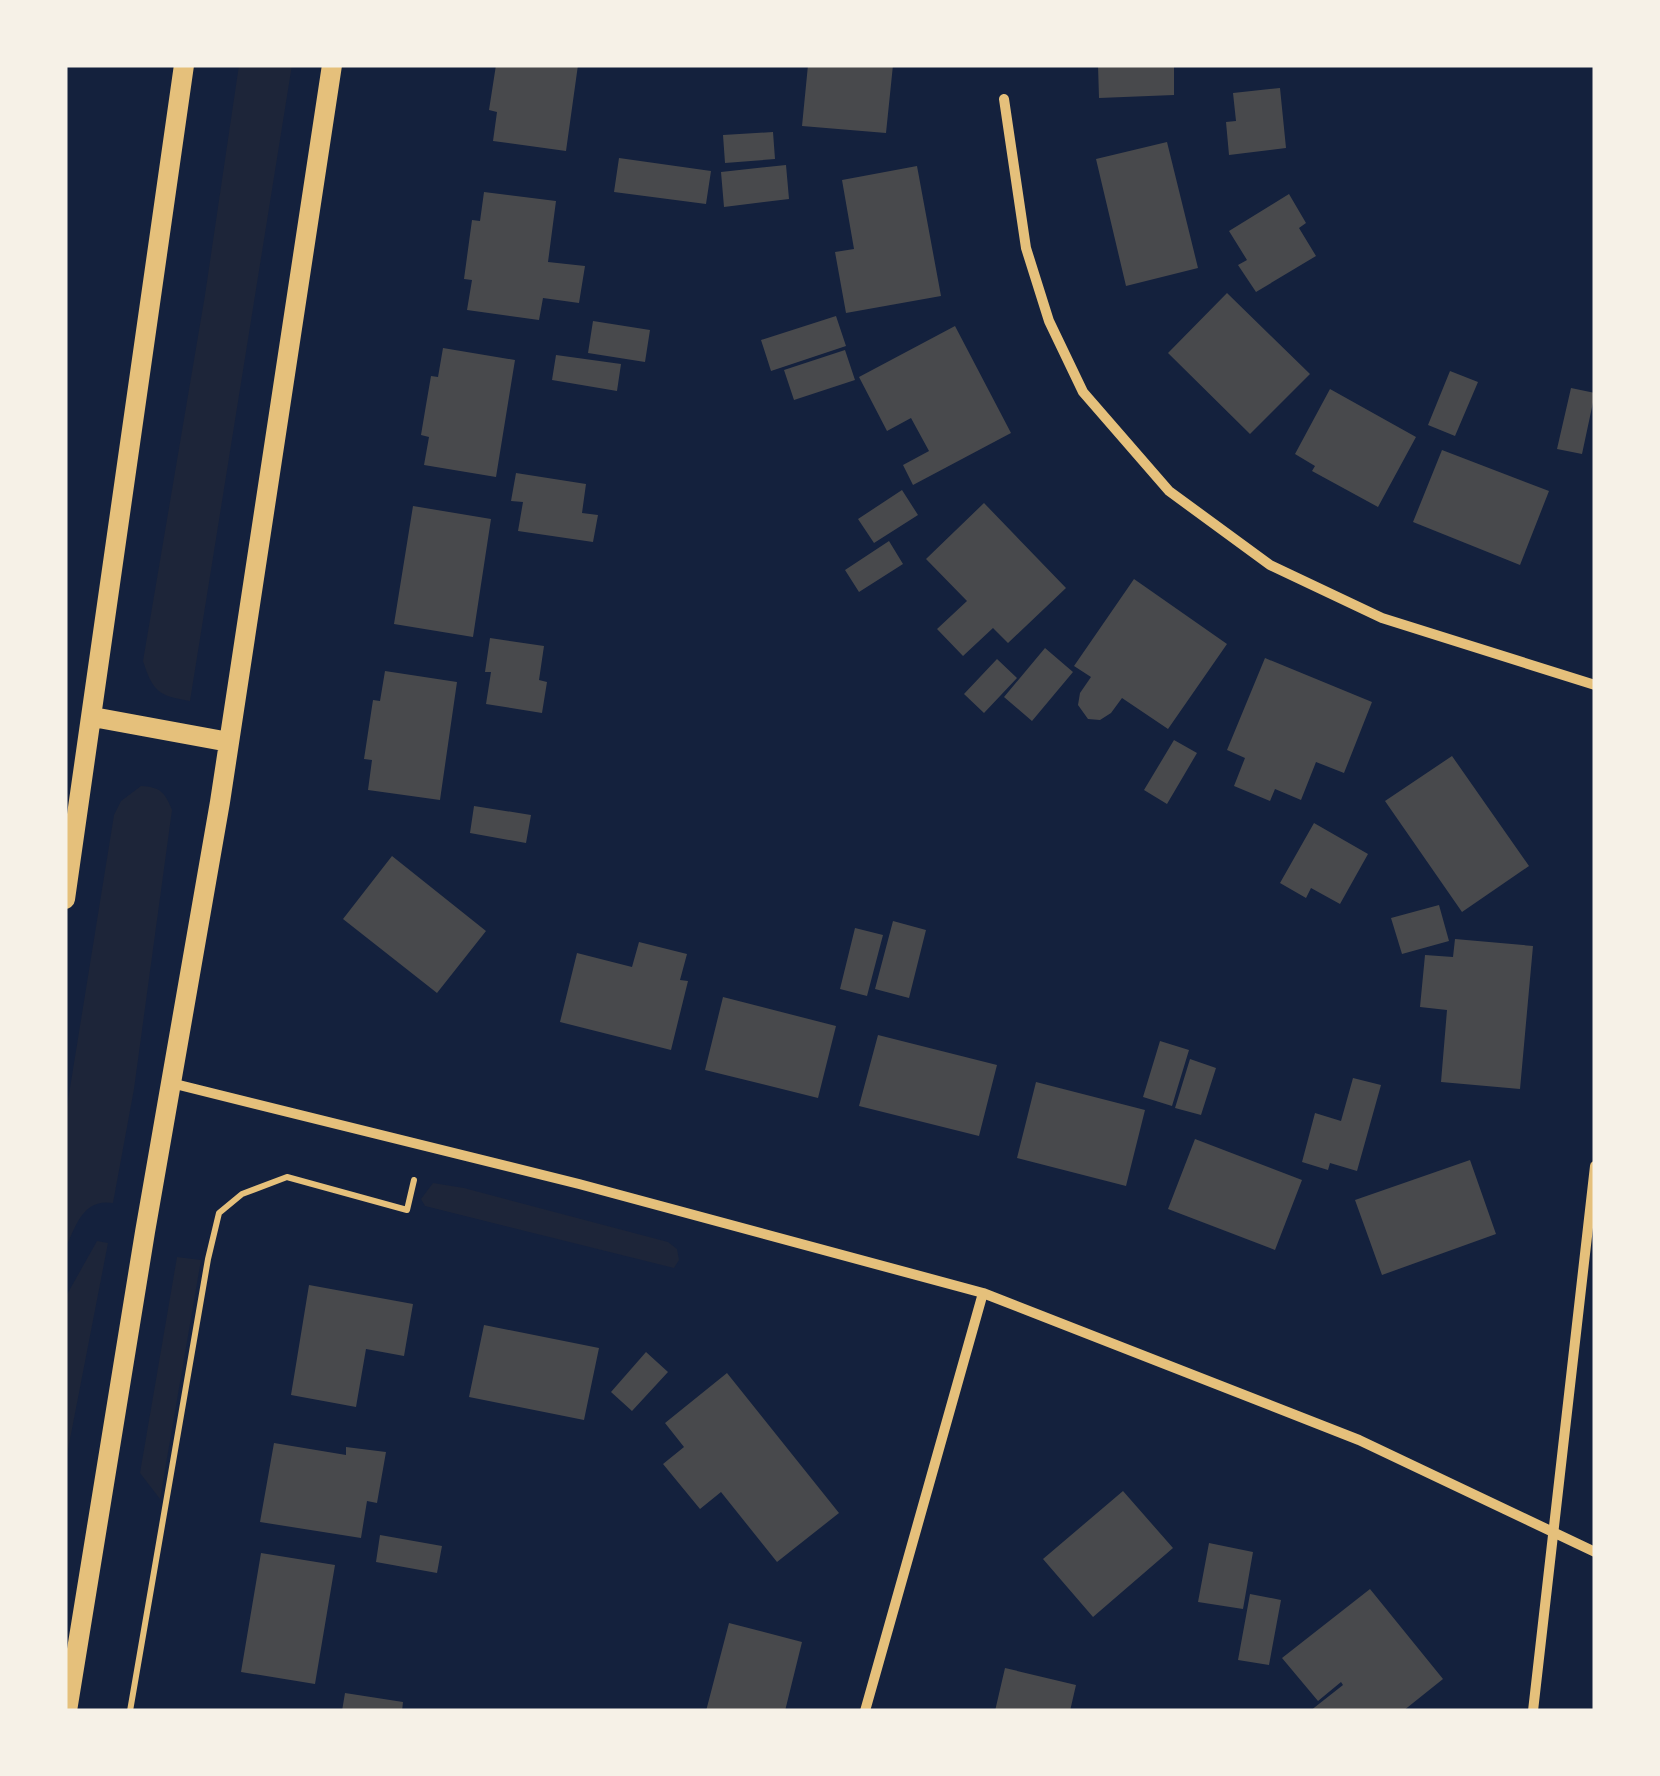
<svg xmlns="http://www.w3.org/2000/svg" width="1660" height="1776" font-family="Karla,sans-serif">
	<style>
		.green { fill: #1d2539 }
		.building { fill: #48494c }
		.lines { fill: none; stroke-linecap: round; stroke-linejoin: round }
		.path { stroke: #e5c07b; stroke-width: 6 }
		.minor { stroke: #e5c07b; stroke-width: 10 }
		.secondary { stroke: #e5c07b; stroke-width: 20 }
	</style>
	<rect width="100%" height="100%" fill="#14213d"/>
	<path class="green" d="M239,65h53l-102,636c-31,-5 -37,-9 -47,-40l62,-366z
		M141,786c19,1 24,6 31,24l-38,279 -21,114c-30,-5 -37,23 -48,46v-130l49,-304 7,-14z
		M433,1183l31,5 204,54 9,7 2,11 -5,8 -249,-62 -4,-7z
		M97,1241l11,2 -43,222v-167z
		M177,1257l24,3 -41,239 -20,-26z"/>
	<path class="building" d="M496,65h82l-12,86 -73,-10 4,-29 -8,-2z
		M808,65h85l-7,68 -84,-7z
		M1098,65h76v30l-75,3z
		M1280,88l6,60 -57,7 -3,-33 10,-1 -3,-28z
		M773,132l2,27 -50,4 -2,-28z
		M1167,142l31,126 -72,18 -30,-127z
		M619,158l92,13 -5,33 -92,-12z
		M786,165l3,34 -65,8 -3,-35z
		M917,166l24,130 -95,17 -11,-61 19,-3 -12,-69z
		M484,192l72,9 -8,61 37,4 -6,37 -36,-5 -4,22 -72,-10 5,-30 -8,-1 8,-59 8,1z
		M1289,194l17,29 -7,5 17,28 -60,36 -18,-27 9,-5 -18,-29z
		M1227,293l83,81 -60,60 -82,-81z
		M836,316l10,30 -75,25 -10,-31z
		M593,321l57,9 -5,32 -57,-9z
		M955,326l56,107 -98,52 -10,-20 26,-14 -18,-33 -24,13 -28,-54z
		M443,348l72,12 -19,117 -72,-12 5,-28 -8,-2 5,-30 5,-29 7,1z
		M845,350l10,30 -61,20 -10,-30z
		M556,355l65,9 -4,27 -65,-11z
		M1450,371l28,11 -23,54 -27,-11z
		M1571,388l24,5 -13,61 -25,-5z
		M1330,389l86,48 -38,70 -66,-36 3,-5 -20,-12z
		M1442,450l107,41 -29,74 -107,-43z
		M516,473l70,11 -4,29 16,2 -5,27 -75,-11 5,-29 -12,-1z
		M902,490l16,25 -44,28 -16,-24z
		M984,503l82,85 -58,55 -15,-15 -30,28 -26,-27 30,-28 -41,-42z
		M413,506l78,13 -18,118 -79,-13z
		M889,541l14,23 -44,28 -14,-22z
		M1134,579l93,65 -59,85 -46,-31 -11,15 -11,7 -12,-1 -10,-14 2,-12 11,-16 -17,-11z
		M490,638l54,8 -5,34 8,2 -5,31 -56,-9 5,-32h-6z
		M1045,648l28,24 -41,49 -28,-24z
		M1265,658l107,44 -28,71 -28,-11 -15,38 -26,-11 -5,12 -36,-15 11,-28 -18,-8z
		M997,659l20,19 -33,35 -20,-19z
		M385,671l72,11 -17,118 -72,-10 4,-30 -8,-1 9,-59 7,1z
		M1174,740l23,13 -30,51 -23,-14z
		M1452,756l77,110 -67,46 -77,-111z
		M474,806l57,9 -5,28 -56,-10z
		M1314,823l54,31 -28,50 -29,-16 -5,10 -26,-15z
		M392,856l94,75 -49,62 -94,-74z
		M1439,905l10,36 -47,13 -11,-36z
		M893,921l33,9 -17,68 -34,-9z
		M855,928l28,7 -16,61 -27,-7z
		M1455,939l78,7 -13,143 -79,-7 6,-72 -27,-3 5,-52 28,2z
		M639,942l48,12 -7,26 8,1 -17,69 -111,-28 17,-69 55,14z
		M723,997l113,29 -18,72 -113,-28z
		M878,1035l119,30 -18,71 -120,-30z
		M1160,1041l29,9 -17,56 -29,-9z
		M1190,1059l26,9 -15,47 -26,-7z
		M1353,1078l28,7 -24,86 -27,-8 -2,7 -26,-8 13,-49 26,8z
		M1036,1082l109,28 -19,76 -109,-28z
		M1195,1139l107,41 -27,70 -107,-41z
		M1470,1160l26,74 -114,41 -27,-75z
		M309,1285l104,19 -9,52 -38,-7 -10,58 -65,-12z
		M484,1325l115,23 -15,72 -115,-23z
		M646,1352l22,20 -36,39 -21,-19z
		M727,1373l112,140 -62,49 -56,-70 -21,17 -37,-45 21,-17 -19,-24z
		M274,1443l72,12v-8l40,5 -9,51 -10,-2 -6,37 -101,-16z
		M1123,1491l50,57 -80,69 -50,-58z
		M380,1535l62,11 -5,27 -61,-11z
		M1209,1543l44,9 -10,57 -45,-7z
		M261,1553l74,12 -20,119 -74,-12z
		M1370,1589l73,90 -40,32h-93l33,-26 -2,-3 -23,19 -36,-43z
		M1250,1594l31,6 -12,65 -31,-5z
		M729,1623l73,19 -17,69h-79z
		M1005,1668l71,17 -6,26h-75z
		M345,1693l58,9 -1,9h-60z"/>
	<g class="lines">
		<path class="path" d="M130,1711l78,-452 11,-46 23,-19 45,-17 120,33 7,-30"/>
		<path class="minor" d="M1004,99l22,149 23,73 34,71 86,99 101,74 112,53 213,67
			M171,1083l408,101 404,109 376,147 236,112
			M865,1711l118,-418
			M1533,1711l62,-545"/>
		<path class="secondary" d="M93,717l136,25
			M65,899l119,-834
			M67,1711l78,-479 75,-430 112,-737"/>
	</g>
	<rect width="1660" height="1776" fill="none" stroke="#f6f1e7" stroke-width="135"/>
</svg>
